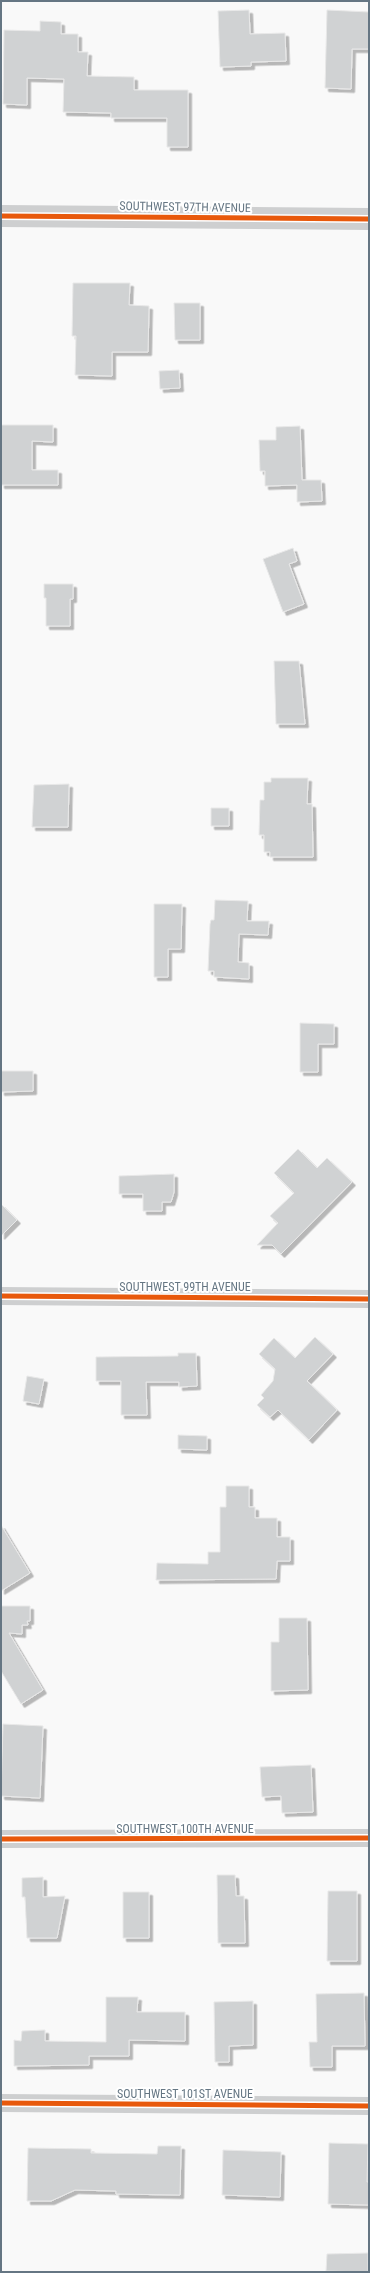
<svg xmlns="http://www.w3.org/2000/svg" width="370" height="2273" font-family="'Roboto Condensed',sans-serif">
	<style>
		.building { fill: #d0d2d3; stroke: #e8e8e8; filter: url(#shadow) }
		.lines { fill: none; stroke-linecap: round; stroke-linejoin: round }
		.minor { stroke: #cecfd0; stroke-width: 18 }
		.tertiary { stroke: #cecfd0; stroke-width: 22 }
		.cycleway-casing { stroke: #fff; stroke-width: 8 }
		.cycleway { stroke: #e8590c; stroke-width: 5 }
		.labels { text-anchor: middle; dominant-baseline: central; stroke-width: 4; stroke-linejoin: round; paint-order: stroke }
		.street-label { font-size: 12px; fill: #657683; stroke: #fff }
	</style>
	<defs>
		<filter id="shadow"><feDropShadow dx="3.5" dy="3.5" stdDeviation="0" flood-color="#0004"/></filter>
	</defs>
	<rect width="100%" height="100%" fill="#f9f9f9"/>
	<path class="building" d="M249,10l1,24 35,-1 1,28 -35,1v4l-31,1 -2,-56z
		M327,10l42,2v37h-17l-1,40 -26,-1z
		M40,21l21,1v12h17v18h10l-1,24 47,1v13h54v57h-21v-29h-56v-5l-48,-1 1,-33 -37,-1v27l-24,-1 1,-74 36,1z
		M73,283h57l-1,22 20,1 -1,46h-36v24l-37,-1 1,-39h-4z
		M174,303h26v37h-25z
		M179,370l1,18 -20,1 -1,-18z
		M1,425h52v17l-21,-1v29h26v15h-57z
		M300,426l2,54h19l1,21 -25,1v-17l-32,1v-15h-5l-1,-31h17v-13z
		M293,548l4,13 -8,3 15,40 -21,8 -20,-53z
		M44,584h29v15h-3v27h-24v-28h-2z
		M274,661h25l6,63h-29z
		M271,778h37l-1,26h5l1,53h-43v-5h-6v-17h-5l1,-35h4v-18h7z
		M69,784l-1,43h-36l2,-42z
		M211,808h18v18h-18z
		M215,900l33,1 -1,20h22l-1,14 -29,-1 -1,28 11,1v16l-35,-2v-6h-6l2,-47 1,-4h3z
		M154,904h28l-1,45h-13v28h-14z
		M300,1023l34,1v20h-16v28h-18z
		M1,1071h32v20l-32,1z
		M298,1149l19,19 10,-10 25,24 -71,72 -9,-9h-15l21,-22 -8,-7 24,-23 -20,-20z
		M174,1174v18l-3,10h-9v9h-19v-17h-24v-18z
		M1,1204l16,16 -16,16z
		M315,1337l18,17 -26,27 30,29 -28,30 -31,-30 -8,7 -13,-12 7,-7 -3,-3 12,-14 2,-12 -16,-15 15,-16 21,20z
		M178,1353h18l1,33 -18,1v-5h-33l1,33h-26v-34h-25v-24l82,-1z
		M27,1376l17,3 -5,25 -16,-3z
		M178,1435l29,1v14l-29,-1z
		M226,1486h23v21h6v11h22v19h13v24h-13l-1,18 -120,1 1,-17 51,1v-12h12v-45h6z
		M1,1525l29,48 -29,18z
		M1,1606h29v15h-3l1,4h-6v9l-13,-1 34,57 -22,14 -20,-33z
		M279,1618h28l1,72 -37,1v-49h8z
		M3,1724l40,2 -3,72 -39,-2z
		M311,1765l2,47 -31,1 -1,-17 -19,1 -2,-30z
		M217,1875h18l1,21h8l1,47h-27z
		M43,1877v20l22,-1 -8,42h-30l-2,-41h-3v-19z
		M328,1891h29v70h-30z
		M123,1892h26v46h-26z
		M364,1993l1,53h-33v21h-22l-1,-25h8l-1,-48z
		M106,1997h32l-1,15h48v29l-56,-1v16h-40v9l-75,1v-26l7,1 1,-10 23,-1v11l61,1z
		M253,2001v44l-24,1v16h-14l-1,-60z
		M329,2143l39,1 -1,38h2v23l-41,-1z
		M158,2146h23l-1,49 -64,-1v-3l-41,-1 -24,11h-24l1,-53 63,1v4l66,1z
		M223,2150l58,2 -1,45 -58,-2z
		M368,2253v19l-42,-1 1,-17z"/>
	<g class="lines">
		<path class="minor" d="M1,1296l368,3
			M1,1839l368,-1
			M1,2103l368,3"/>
		<path class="tertiary" d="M1,216l368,3"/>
		<defs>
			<path id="cycleway" d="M1,216l368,3
				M1,1296l368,3
				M1,1839l368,-1
				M1,2103l368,3"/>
		</defs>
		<use href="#cycleway" class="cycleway-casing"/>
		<use href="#cycleway" class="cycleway"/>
	</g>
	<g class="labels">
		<g class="street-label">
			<text transform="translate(185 207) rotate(1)">SOUTHWEST 97TH AVENUE</text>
			<text x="185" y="1287">SOUTHWEST 99TH AVENUE</text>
			<text x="185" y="1829">SOUTHWEST 100TH AVENUE</text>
			<text x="185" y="2094">SOUTHWEST 101ST AVENUE</text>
		</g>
	</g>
	<rect width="370" height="2273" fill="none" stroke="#657683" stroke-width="4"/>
</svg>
